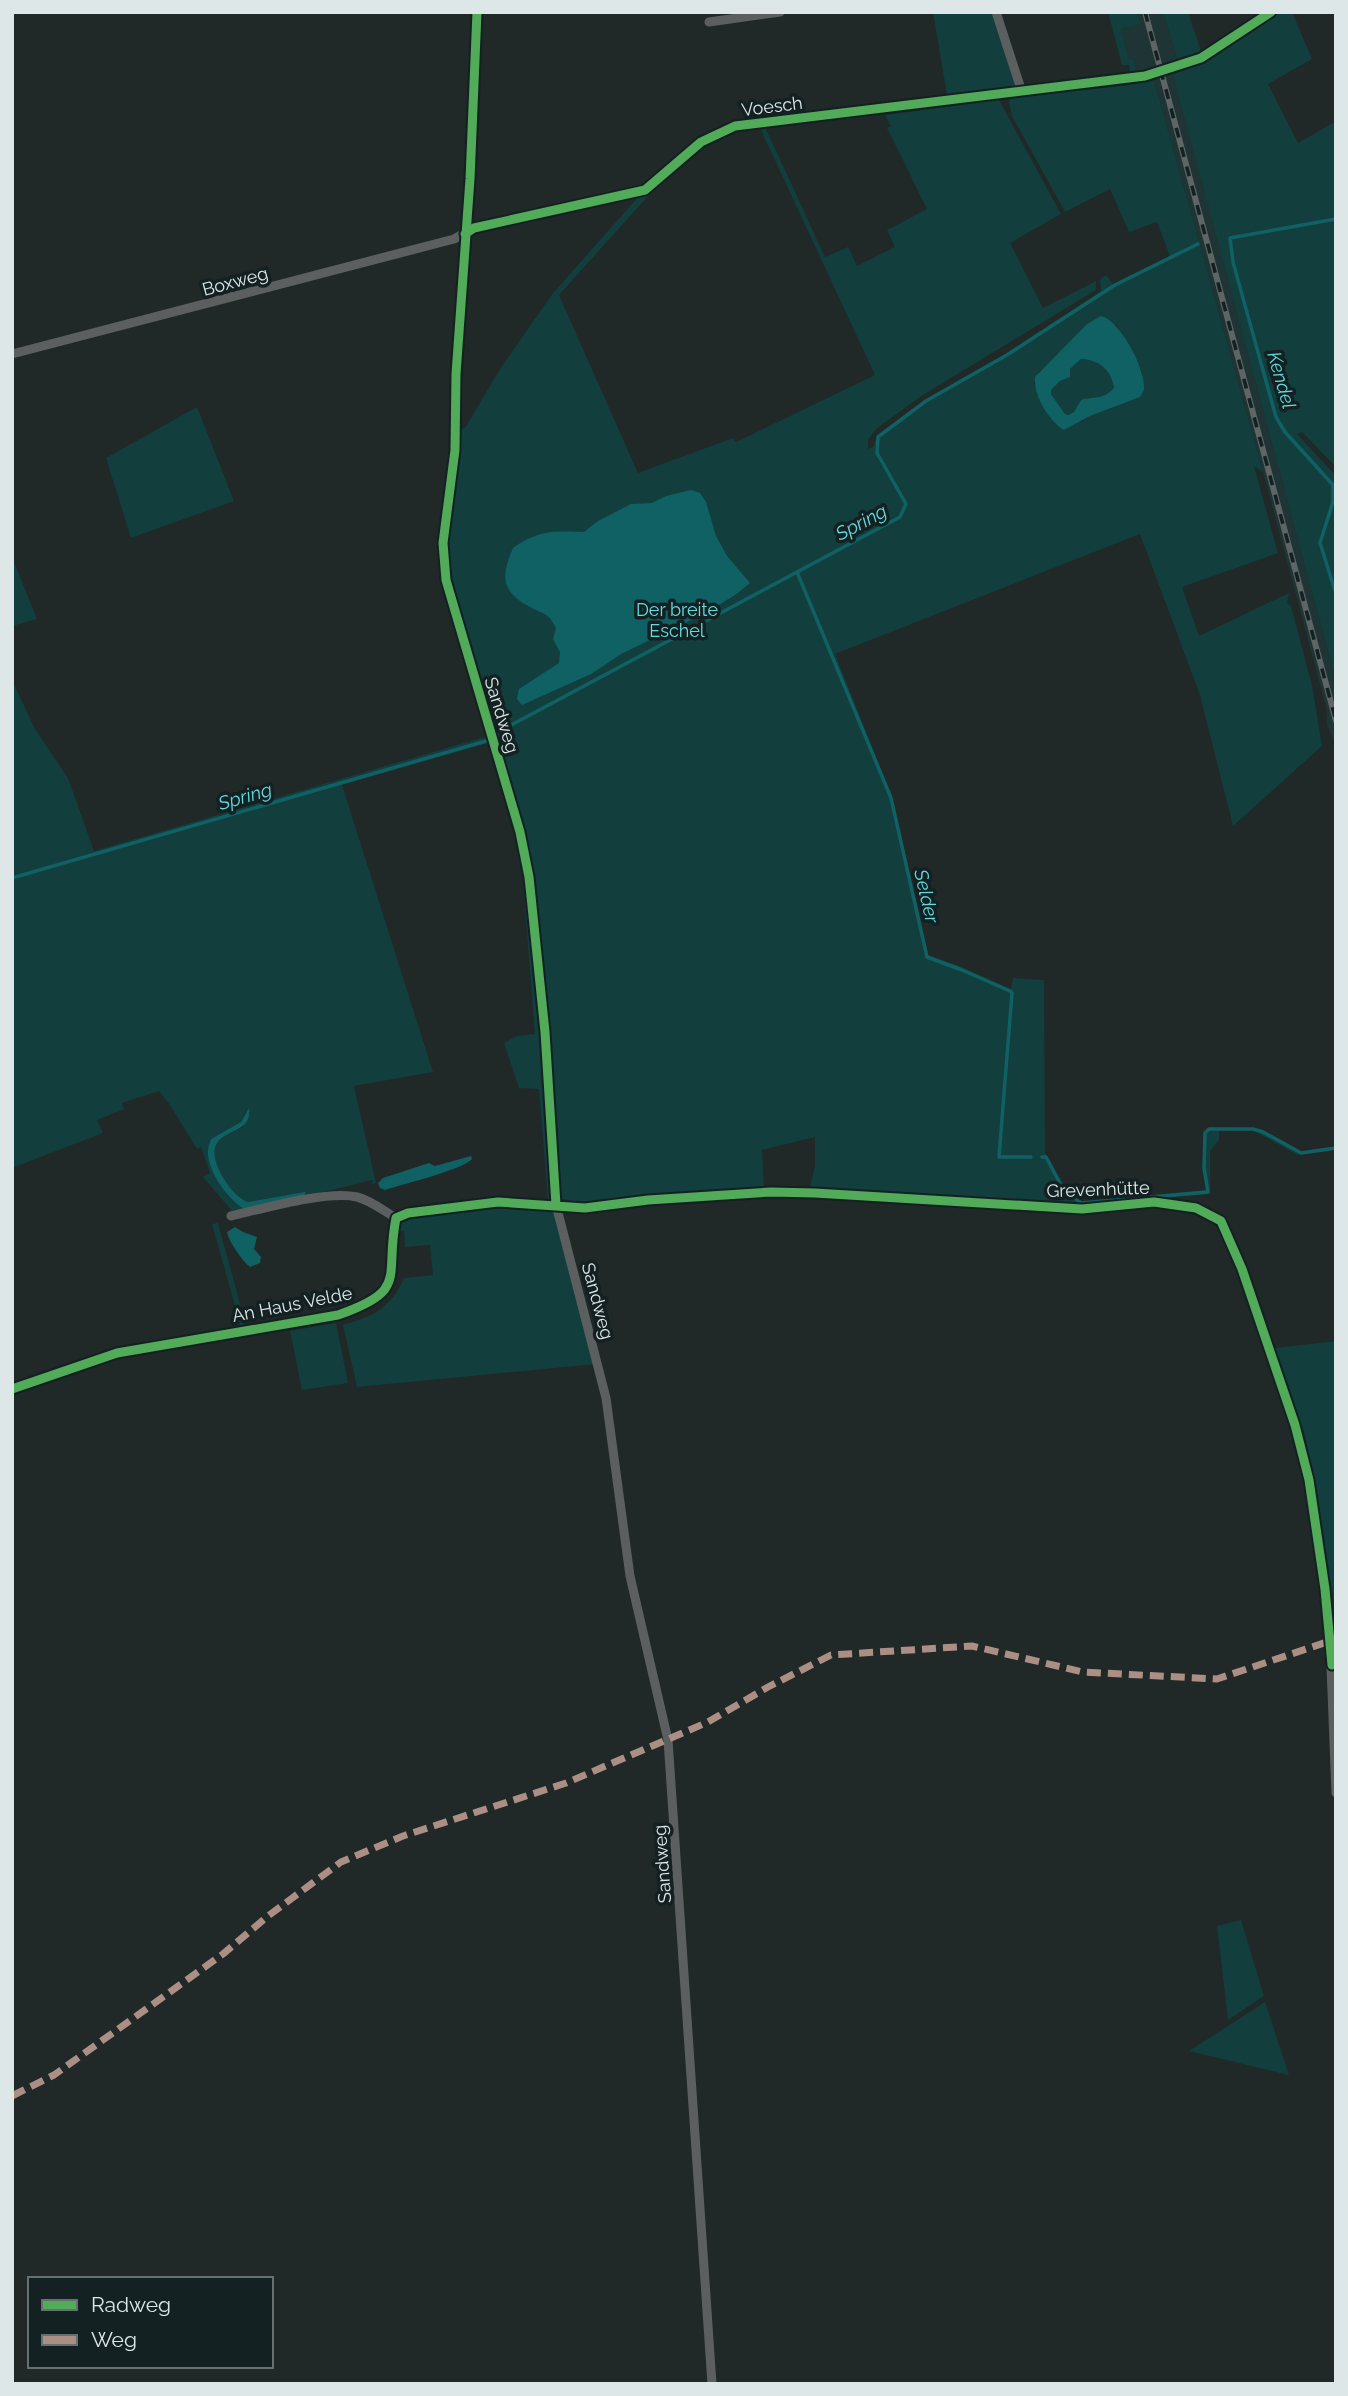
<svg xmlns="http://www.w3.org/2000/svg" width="1348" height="2396" font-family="Raleway,sans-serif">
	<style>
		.built { fill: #1f3435 }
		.green { fill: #123e3e; fill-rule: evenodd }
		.water { fill: #106164; fill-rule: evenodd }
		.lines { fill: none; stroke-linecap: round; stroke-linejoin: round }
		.stream { stroke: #106164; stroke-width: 3.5 }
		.minor { stroke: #5c5f5f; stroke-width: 9 }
		.rail-casing { stroke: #5f6464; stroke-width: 6 }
		.rail { stroke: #132122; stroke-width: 3.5; stroke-dasharray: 10; stroke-linecap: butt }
		.quiet { stroke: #ac8f84; stroke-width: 7; stroke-dasharray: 14 7; stroke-linecap: butt }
		.cycleway-casing { stroke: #132122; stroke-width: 13 }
		.cycleway { stroke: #51ab58; stroke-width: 9 }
		.labels { text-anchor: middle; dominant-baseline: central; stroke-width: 7; stroke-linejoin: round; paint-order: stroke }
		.street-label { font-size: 18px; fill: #dee7e7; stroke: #132122 }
		.park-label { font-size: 18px; fill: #65dbde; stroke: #132122 }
		.water-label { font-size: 19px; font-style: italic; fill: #64dade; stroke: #132122 }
	</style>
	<rect width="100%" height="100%" fill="#202828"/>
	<path class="built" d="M1136,12h27l15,49 -7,3 165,617v63l-9,-18 -1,-19 -63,-235 -109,-392 4,-2 -3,-10 -18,4 -4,-14 -4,1 -8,-30 18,-5z"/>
	<path class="green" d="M933,12h60l24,75 -70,8z
		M1108,12h28l4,12 -19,5 8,30 4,-1 4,14 -7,1 -1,-8h-7z
		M1163,12h25l13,39 -23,10z
		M1279,12h13l20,47 -44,25 30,59 38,-22v346l-34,-35 -5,2 39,42v205l-163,-607 21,-8z
		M1154,80l109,392 -9,-6 24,87 -96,34 17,49 90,-43 -2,10 4,3 21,79 10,61 -89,80 -33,-131 -60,-161 -305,120 57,143 36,158 34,12 49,22 2,-11 31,2 1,173 25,42 11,7 125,-12 -3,-58 7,-5 50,3 42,22 34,-6v4l-38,5 -46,-25h-33v10l-9,11v43l-125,11 -141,-7 -134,-11 5,-22v-28l-53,13 2,37 -98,6 -85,10 -22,-5 -25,-309 -85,-310 -1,-50 10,-99 7,-2 35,-59 53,-76 87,-98 18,-10 -99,110 79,178 95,-35 3,4 139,-67 -114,-245 5,-1 59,128 23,-10 9,19 38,-19 -8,-17 40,-21 -40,-81 4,-2 -6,-11 114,-15 62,114 -51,29 33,65 53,-27v9l-173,105 -47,34 -8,11v9l5,-2 4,-12 49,-36 82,-47 93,-61 -1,-12 6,-4 7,9 57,-28 -13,-34 -28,10 -19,-43 -45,23 -53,-96 -3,-14 2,-4 119,-13zM1087,324l29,1 7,10 19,38 -3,24 -49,19 -9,6 -31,-4 -16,-35 5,-11 13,-11z
		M1081,359c19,1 30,11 33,29 -11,12 -19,8 -33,12l-7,12 -5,3 -4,-1 -14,-20v-4l9,-9 9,-4 1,-8z
		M197,407l37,94 -103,37 -25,-80z
		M12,557l25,62 -25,7z
		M12,680l23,49 33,49 26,73 394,-115v7l-146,42 91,287 -79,14 22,97 -5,1 2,-4 -70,17 1,-5 -56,10c-15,-4 -41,-41 -32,-57 5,-9 18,-13 27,-18l4,-18 -6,13 -30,17c2,29 6,53 33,70l-12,2 -29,-34 7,-4 -9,-26 -4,2 -27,-44 -11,-14 -37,12 2,6 -27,11 6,13 -91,35z
		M520,843c19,118 25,236 32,354l-4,4 -9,-112 -20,-1 -15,-45 13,-7 18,-2z
		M504,1207l48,2 44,155 -239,23 -14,-62c31,-9 47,-16 61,-47l29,-3 -3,-30 -25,2 -1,-16 -6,1 4,-9 17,-7z
		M218,1223l28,103 -5,1 -29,-103z
		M336,1323l12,60 -46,7 -12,-59z
		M1336,1341v262h-2l-29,-168 -30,-87z
		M1241,1920l23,76 -36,24 -11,-94z
		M1265,2002l24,73 -100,-24z"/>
	<path class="water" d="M1101,316c20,5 45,54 43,74l-4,7 -50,19 -26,14c-15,-9 -31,-35 -29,-53l52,-53zM1081,359c19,1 30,11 33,29 -11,12 -19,8 -33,12l-7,12 -5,3 -4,-1 -14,-20v-4l9,-9 10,-4v-8z
		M691,490l9,3 6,9 10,34 11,20 23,27 -15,12 -31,19 -83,40 -30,20 -69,31 -5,-6 2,-10 40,-26 1,-11 -7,-13 3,-11c-8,-15 -10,-13 -24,-20 -32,-16 -31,-32 -19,-60 26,-18 40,-17 71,-16l14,-11 33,-17 21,-1 14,-7z
		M249,1108c3,25 -24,20 -33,37 -8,16 17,53 32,57l56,-10h2l-3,5 -59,12c-16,-10 -37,-38 -36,-58 0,-4 2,-8 3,-12l30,-17z
		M471,1156l1,3c-10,11 -69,25 -87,31l-5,-2 -2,-5 5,-5 46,-15 6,3z
		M235,1227l8,5 14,5 -3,12 7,8 -1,6 -10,4c-7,-5 -22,-27 -23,-35z"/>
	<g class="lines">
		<path class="stream" d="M1336,219l-106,19 3,24 43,155 9,15 48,53v17l-13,41 16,51
			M797,572l94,226 36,159 35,13 48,21 2,2 -13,164h32
			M500,731l400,-214 6,-13 -29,-51 1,-16 48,-36 81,-46 108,-70 83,-41
			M12,878l474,-137
			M1042,1157h4l16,30 19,16 127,-11 -4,-24 1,-35 4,-4h44l10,3 38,21 35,-5"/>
		<path class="minor" d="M477,12l-7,167 -14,195 -1,76 -12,93 3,37 74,252 9,45 16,155 11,173 50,193 24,178 38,164 44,644
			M996,12l26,80
			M709,22l71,-10
			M12,354l442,-115 20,-11 171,-38 56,-48 34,-16 410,-50 56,-18 70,-46
			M231,1216c31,-7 96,-26 126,-19 13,3 27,14 39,21
			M12,1389l105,-36 221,-38c72,-25 46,-37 58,-97l12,-5 90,-11 87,6 63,-8 123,-8 44,1 267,16 72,-7 42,6 25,13 21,48 53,156 14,55 16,109 5,52 6,152"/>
		<defs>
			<path id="rail" d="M1145,12l191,709"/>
		</defs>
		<use href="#rail" class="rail-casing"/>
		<use href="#rail" class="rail"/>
		<path class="quiet" d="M12,2096l42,-21 169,-121 45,-38 73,-54 62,-26 163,-53 142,-61 60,-35 63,-32 141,-9 111,26 134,7 113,-38"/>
		<defs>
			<path id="cycleway" d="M477,12l-7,167 -14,195 -1,76 -12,93 3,37 74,252 9,45 16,155 11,173
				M465,234l9,-6 171,-38 56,-48 34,-16 410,-50 56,-18 70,-46
				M12,1389l105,-36 221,-38c72,-25 46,-37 58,-97l12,-5 90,-11 87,6 63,-8 123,-8 44,1 267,16 72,-7 42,6 25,13 21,48 53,156 14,55 16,109 7,76 4,-1"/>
		</defs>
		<use href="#cycleway" class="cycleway-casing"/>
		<use href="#cycleway" class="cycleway"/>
	</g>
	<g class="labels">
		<g class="street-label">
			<text transform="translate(772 106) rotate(-7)">Voesch</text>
			<text transform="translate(235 281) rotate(-15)">Boxweg</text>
			<text transform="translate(502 715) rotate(73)">Sandweg</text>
			<text transform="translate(1098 1189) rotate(-2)">Grevenhütte</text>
			<text transform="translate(598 1301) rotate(75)">Sandweg</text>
			<text transform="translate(292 1304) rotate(-11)">An Haus Velde</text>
			<text transform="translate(662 1864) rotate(-94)">Sandweg</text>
		</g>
		<g class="park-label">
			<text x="677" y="609">Der breite<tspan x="677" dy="21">Eschel</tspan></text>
		</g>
		<g class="water-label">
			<text transform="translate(1282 380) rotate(74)">Kendel</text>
			<text transform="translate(861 522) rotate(-28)">Spring</text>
			<text transform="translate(245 796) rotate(-16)">Spring</text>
			<text transform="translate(927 896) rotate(77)">Selder</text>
		</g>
	</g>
	<rect width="1348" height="2396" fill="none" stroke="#dee7e7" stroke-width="28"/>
	<rect x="28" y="2277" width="245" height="91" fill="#132122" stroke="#647071" stroke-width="2"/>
	<rect x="42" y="2300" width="35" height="10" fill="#51ab58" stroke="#647071" stroke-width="2"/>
	<text x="91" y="2312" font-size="21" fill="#dee7e7">Radweg</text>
	<rect x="42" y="2335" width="35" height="10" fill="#ac8f84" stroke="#647071" stroke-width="2"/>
	<text x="91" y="2347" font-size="21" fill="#dee7e7">Weg</text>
</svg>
